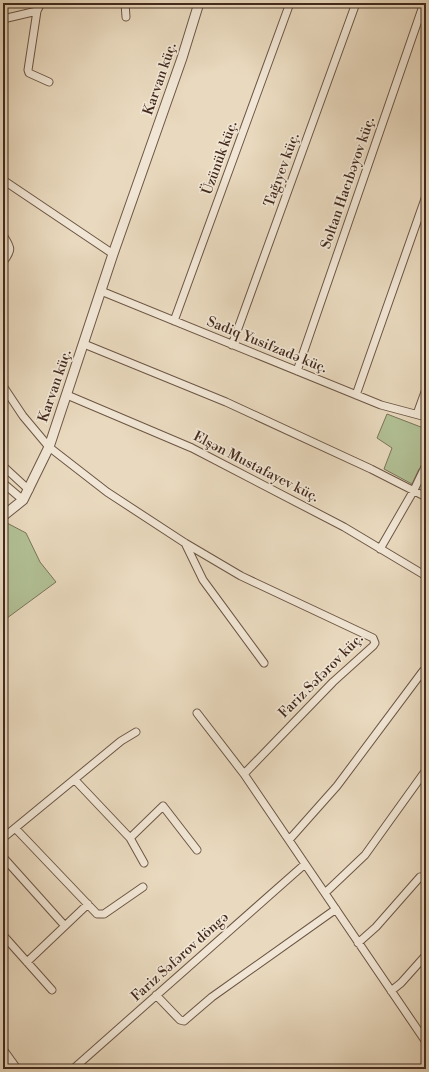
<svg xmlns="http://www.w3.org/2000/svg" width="429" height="1072" font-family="'Libre Bodoni',serif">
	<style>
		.green { fill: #b2c095; stroke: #7a7559 }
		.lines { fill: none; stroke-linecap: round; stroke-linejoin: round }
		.minor-casing { stroke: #6c5645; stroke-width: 9 }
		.tertiary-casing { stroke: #6c5645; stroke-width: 11 }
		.minor { stroke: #f1e6d5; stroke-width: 7 }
		.tertiary { stroke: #f1e6d5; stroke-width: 9 }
		.labels { text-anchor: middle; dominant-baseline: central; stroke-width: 3.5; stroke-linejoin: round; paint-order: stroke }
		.street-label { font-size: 14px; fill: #432a1d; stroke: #f1e6d5 }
	</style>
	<rect width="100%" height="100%" fill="#e9d9be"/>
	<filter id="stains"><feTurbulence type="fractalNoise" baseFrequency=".005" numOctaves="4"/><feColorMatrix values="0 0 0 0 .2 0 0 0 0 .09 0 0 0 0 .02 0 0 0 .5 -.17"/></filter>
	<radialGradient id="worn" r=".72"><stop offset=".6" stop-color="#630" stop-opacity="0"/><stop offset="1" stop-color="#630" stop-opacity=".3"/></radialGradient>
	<path class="green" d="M387,414l39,15v43l-7,-3 -7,15 -28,-15 8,-21 -15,-10z
		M7,523l19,10 14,29 16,20 -53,39v-96z"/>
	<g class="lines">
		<defs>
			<path id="minor" d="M125,3l1,14
				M37,11l-9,59 1,3 20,9
				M3,19l34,-8 4,-8
				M3,180l110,74
				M3,262c10,-13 8,-14 0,-27
				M101,291l280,114 45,12
				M174,321l116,-318
				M84,344l142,58 145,67 55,28
				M232,345l124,-342
				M297,371l127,-368
				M3,386l20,30 26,31 58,45 78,51 56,33 132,62 2,5 -2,3 -40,36 -89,92 182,268
				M67,395l125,53 152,79 82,49
				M356,395l70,-199
				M417,414l9,-25
				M3,466l26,24
				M3,483l20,17
				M185,543l18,37 61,83
				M380,549l34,-59 12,-25
				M197,713l47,61
				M75,780l55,58 33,-32 34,44
				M15,828l82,86h7l39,-27
				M3,838l118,-97 15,-9
				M130,838l14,25
				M289,840l48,-54 86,-115
				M3,857l62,69
				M325,893l40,-38 61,-85
				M3,935l49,55
				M358,943l18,-16 44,-50
				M27,962l61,-58
				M391,991l10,-8 25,-28
				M156,995l24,25 4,1 28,-24 124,-88
				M73,1069l232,-205"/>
			<path id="tertiary" d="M3,516l20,-16 26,-53 64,-193 69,-196 17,-55
				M3,1051l13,18"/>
		</defs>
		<use href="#minor" class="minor-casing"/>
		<use href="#tertiary" class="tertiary-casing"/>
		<use href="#minor" class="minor"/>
		<use href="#tertiary" class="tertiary"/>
	</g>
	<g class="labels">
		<g class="street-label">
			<text transform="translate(160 79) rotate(-71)">Karvan küç.</text>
			<text transform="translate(220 158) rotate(-70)">Üzünük küç.</text>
			<text transform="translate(282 170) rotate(-70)">Tağıyev küç.</text>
			<text transform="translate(348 183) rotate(-71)">Soltan Hacıbəyov küç.</text>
			<text transform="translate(267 345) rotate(22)">Sadiq Yusifzadə küç.</text>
			<text transform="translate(55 386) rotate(-71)">Karvan küç.</text>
			<text transform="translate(256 467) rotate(27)">Elşən Mustafayev küç.</text>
			<text transform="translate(321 676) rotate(-45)">Fariz Səfərov küç.</text>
			<text transform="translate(180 957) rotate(-42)">Fariz Səfərov döngə</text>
		</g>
	</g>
	<rect width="429" height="1072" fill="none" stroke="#e9d9be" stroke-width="16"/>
	<rect x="4" y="4" width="421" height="1064" fill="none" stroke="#432a1d" stroke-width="2"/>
	<rect x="8" y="8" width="413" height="1056" fill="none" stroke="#432a1d"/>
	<rect width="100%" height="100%" filter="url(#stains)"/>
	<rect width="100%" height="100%" fill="url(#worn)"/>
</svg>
